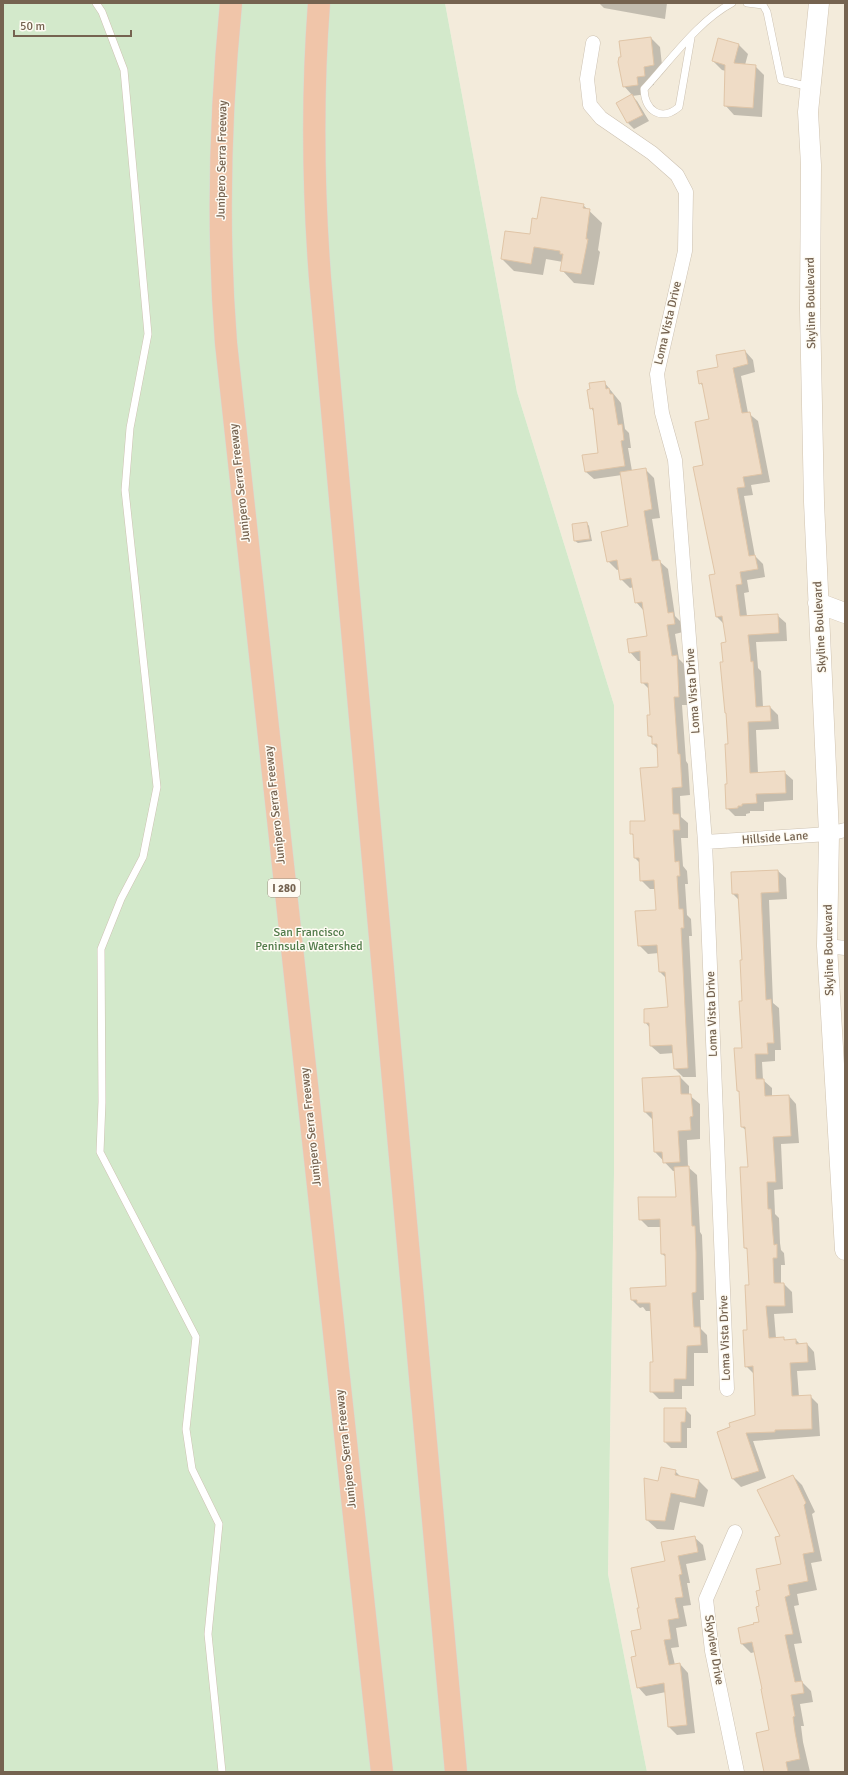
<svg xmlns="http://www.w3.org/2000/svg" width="848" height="1775" font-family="Signika,sans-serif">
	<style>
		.residential { fill: #f3ebdb }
		.green { fill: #d3e9cb }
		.shadow { fill: #0003 }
		.building { fill: #efdcc6; stroke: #e0c5a7 }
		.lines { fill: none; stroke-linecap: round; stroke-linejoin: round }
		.lane-casing { stroke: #cdc2b2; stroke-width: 8 }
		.street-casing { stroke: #cdc2b2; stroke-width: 15 }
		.secondary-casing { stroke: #d0c3b0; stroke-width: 21 }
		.highway-casing { stroke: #dbd6d2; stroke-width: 23 }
		.lane { stroke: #fff; stroke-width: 7 }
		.street { stroke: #fff; stroke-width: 14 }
		.secondary { stroke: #fff; stroke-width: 20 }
		.highway { stroke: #f0c5a9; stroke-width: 22 }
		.labels { text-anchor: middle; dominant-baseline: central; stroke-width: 3; stroke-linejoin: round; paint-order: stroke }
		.shield { fill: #fefbf3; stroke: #9e9181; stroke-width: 1 }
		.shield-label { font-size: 11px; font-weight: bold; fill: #756350 }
		.street-label { font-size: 12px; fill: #756350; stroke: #fefbf3 }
		.park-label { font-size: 12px; fill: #507a49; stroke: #fefbf3 }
	</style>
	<rect width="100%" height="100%" fill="#fbf8ec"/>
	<path class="residential" d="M445,3h400v1769h-198l-39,-198 6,-401v-468l-97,-313z"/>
	<path class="green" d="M3,3h442l72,389 97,313v468l-6,401 39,198h-644z"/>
	<path class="shadow" d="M599,3h68l-2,16 -61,-11z
		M651,38l9,9 3,27 -10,2 1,9 -9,1 2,8 -15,2 5,5 12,20 -15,8 -6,-6 -11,-20 15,-8 -8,-9z
		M739,45l9,9 -3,11 10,1 9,9 -2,42 -28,-2 -9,-10 1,-34 -4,-1 -9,-9z
		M583,205l19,18 -4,27 2,2 -6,33 -20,-2 -12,-13 1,-8 -17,-3 -3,16 -29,-4 -12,-12 28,-23 8,-16z
		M745,351l8,9 2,12 -14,4 7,37 10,8 12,61 -19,3 2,10 -9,1 11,60 8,8 2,13 -18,3 2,12 -5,1 3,23 30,-1 9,8 1,18 -31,1 2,26 3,3 2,36h7l8,8 1,14 -23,1 2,44 26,-2 9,8v20l-29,2v9h-14v2l-4,1v2h-11l-8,-8 2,-64 -5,-81 3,-20 -3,-19 -7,-7 -1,-43 -12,-108 6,-46 -6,-33 -4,-4z
		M604,382l17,21 4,26 4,4 2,15h-3l4,23 13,-2 9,9 6,40 -8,1 7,42 9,8 7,47 6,6 2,10 -8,2 4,25 6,6 2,40h-5l4,56 2,3 2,31 -10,1 1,21 7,6v15h-7l2,28 4,5 1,13h-3l2,31 4,4 1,17h-3l7,141h-13l-8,-8 -1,-16 -14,1 -9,-8 -1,-18 -5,-6 24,-14 -2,-29 -7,-7 -1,-19 -11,1 -9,-9 18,-34 -2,-22h-5l-9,-9 -1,-17 -5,-5 -1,-22 -3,-3 16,-11 12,-54 -1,-19 -5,-5v-5l-4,-3 2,-20 -1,-26 -8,-8 -1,-21h-3l-8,-9 18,-15 -4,-26 -8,-9 -2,-15 -4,1 -9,-9 -1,-10 -3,1 -9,-9 21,-34 -7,-52 -28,4 -8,-7 13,-18 -5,-42 -3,-4z
		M587,523l2,3 3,15 -14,2 -3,-2z
		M778,871l8,7 1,21 -18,1 4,103 6,5 2,42h-6v11l-13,1 1,18 9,8v9l17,-1 7,8 3,39 -18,1 2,45 -9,1 1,24 4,4 1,25 1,7 3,3 1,12h-4v19h3l8,8 1,21 -19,1 2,24h7l3,3 10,-1 4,4h7l7,8 2,18 -19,1 2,26 11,-1 8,8 2,32 -67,5 13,37 -25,9 -8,-8 -15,-47 38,-17 -2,-41 -8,-8 4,-80 -2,-36 -3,-2 4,-80 -2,-37 -5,-4 -2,-34 -2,-2 5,-42v-89l-3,-59 -7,-7z
		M680,1077l9,9v9l11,9v35l-13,1 1,27 9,8 3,57 2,3 1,26 1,39h-4l1,29 6,6 1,18h-14v33h-12v13h-23l-8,-8 3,-28 -2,-52h-6l-3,-4 -3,1 -8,-8 35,-13 -1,-30 -4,-3 -1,-27h-13l-8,-8 37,-21 -1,-27h-3l-18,-19 -2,-32 -8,-8z
		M685,1409l6,6v13h-4v20h-16l-6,-6z
		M675,1471l6,6 18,4 9,9 -4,17 -24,-5 -6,28 -17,-1 -10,-9 12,-38z
		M793,1476l9,9 13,27 -3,2 10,47 -11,2 6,27 -20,4 2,11 -5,1 8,37 -8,1 8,38 9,9 2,11 -13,2 4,22h-3l2,16 7,30h-44l5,-41 -16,-79 -4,1 -9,-9 -3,-15 21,-7 2,-31 20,-26v-28z
		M694,1537l9,8 3,15 -20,4 4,19h-3l4,22 -8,1 4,20 -11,2 3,19 -8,1 4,17 5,-1 8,9 7,60 -18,2 -8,-8 -3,-35 -20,4 -8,-9 -1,-30 5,-27 -2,-22 26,-46z"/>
	<path class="building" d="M651,37l3,28 -10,2 1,9 -8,1 1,8 -15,2 -5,-25 1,-5h2l-2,-16z
		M718,38l21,6 -5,19 22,2 -3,43 -29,-2 1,-41 -13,-4z
		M632,94l11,21 -16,8 -11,-20z
		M541,197l43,7 -1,4 7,1 -4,30h2l-7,35 -21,-3 3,-17h-3v-3l-26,-4 -3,17 -30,-5 4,-28 25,3 2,-16 5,1z
		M745,350l3,14 -15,4 9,45 8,-1 12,62 -19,3 2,10 -8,1 12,68 6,-1 3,14 -18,3 2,12 -6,1 4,31 38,-2 1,19 -31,2 3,27 2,-1 3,46 14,-1 1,15 -23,1 2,51 35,-2 1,22 -30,1 1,9 -15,1v2h-4v2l-12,1 -1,-25h2l-2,-40h3l-2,-31h-1l-5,-51h3l-2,-19 5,-1 -4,-26 -6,1 -7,-42 6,-1 -22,-107 10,-2 -8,-43 14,-3 -7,-36 -3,1 -2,-13 21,-4 -2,-12z
		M605,381l1,8 3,-1 1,6h3l5,31 4,-1 2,16 -3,1 4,25 -40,6 -3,-17 16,-2 -5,-45 -3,1 -3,-19 3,-1 -1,-6z
		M646,468l6,41 -8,2 8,50 8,-1 8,53 5,-1 2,12 -8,1 5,31 5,-1 2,42h-5l4,57h2l2,33 -10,1 1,26h6l1,16h-7l2,32 4,-1 1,15h-3l2,33h4l1,19h-3l7,140 -14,1 -2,-24 -22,1 -1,-23h-5v-14l24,-2 -3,-35h-6l-2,-27 -19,1 -3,-35 21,-1 -2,-30 -14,1 -1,-23h-5l-1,-24h-3v-13h15l-5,-53 18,-1 -1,-23h-5v-8h-4l-1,-21h3l-2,-32h-7l-1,-32 -11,2 -2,-14 20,-3 -5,-34 -7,1 -4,-25 -11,2 -3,-20 -10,2 -6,-30 27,-6 -8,-54z
		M587,522l3,17 -16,2 -2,-17z
		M778,870l1,22 -18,1 5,107 5,-1 3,44h-7l1,11h-13l1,25h8l1,17 24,-1 2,41 -18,1 3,45h-9l1,27h3l2,26 1,10 3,-1v14h-4l1,25h10l1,23h-19l3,32 15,-1v3l12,-1v5l11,-1 1,19 -18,1 2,33 19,-1 1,34 -37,1v2l-29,1 13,38 -27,8 -15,-47 13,-5 -1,-4 26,-8 -2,-49 -8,1 -2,-37h4l-2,-45h4l-2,-37h-3l-4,-81h8l-3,-40h-4l-2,-36h-2l-3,-43h8l-3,-47h3l-2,-41h2l-4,-66h-6l-1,-22z
		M680,1076l1,18h10l2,22 -3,1 1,13 -13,1 2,31 -17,1 -1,-11h-8l-2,-40h-8l-2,-34z
		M689,1166l3,60h3l1,26v40l-4,1 2,34h6l1,18 -14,1 -1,33h-12v13h-24v-30h3l-3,-59h-13v-3h-6l-1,-12 36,-2 -1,-32h-4l-1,-35 -21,1 -1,-23h38l-2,-30z
		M664,1408h22l-1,14h-4v20h-17z
		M661,1467l15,3 -1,5 24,5 -4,18 -24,-5 -6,28 -19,-1 -2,-42 14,3z
		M793,1475l13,28 -2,2 10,47 -11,2 5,27 -20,4 2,10 -5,2 8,37 -8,1 10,47 7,-1 2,12 -13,2 4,21 -2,1 2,15 5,27 -14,3 2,10h-24l-8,-39 13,-3 -8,-41h1l-10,-47 -11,2 -3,-16 16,-4 -1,-1 6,-1 -3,-15 3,-1 -3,-15 4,-1 -4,-21 25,-5 -6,-27 5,-1 -23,-46z
		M695,1536l3,16 -20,4 4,18 -3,1 4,22 -8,1 4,20 -11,2 3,19 -7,1 5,25 11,-2 7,62 -19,2 -4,-44 -27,5 -6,-31 5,-1 -5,-25 10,-2 -4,-21h2l-8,-40 34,-7 -4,-19z"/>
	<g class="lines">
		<defs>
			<path id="lane" d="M96,3l6,9 22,58 24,264 -18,94 -5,62 32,297 -14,70 -22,42 -20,50 1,153 -2,50 96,185 -10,92 6,40 27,55 -11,110 14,138
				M747,3l16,2 4,7 14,68 29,7
				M691,38l-12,69c-18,15 -34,4 -35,-18 26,-28 54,-68 88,-86"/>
			<path id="street" d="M593,43l-6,36 3,26 11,13 51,35 25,22 9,17 -1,59 -28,123 5,39 13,47 30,382 22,547
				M705,842l124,-8 16,-4
				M827,946l18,2
				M735,1532l-29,67 6,52 25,121"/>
			<path id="secondary" d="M819,3l-11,109 3,53 -1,144 4,193 15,332 -2,112 18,304
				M818,603l27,10"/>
			<path id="highway" d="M231,3c-11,113 -14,226 -5,340l156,1429
				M319,3c-7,92 -6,183 1,275l136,1494"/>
		</defs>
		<use href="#lane" class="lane-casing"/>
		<use href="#street" class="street-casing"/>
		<use href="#secondary" class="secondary-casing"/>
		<use href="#highway" class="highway-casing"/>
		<use href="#lane" class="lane"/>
		<use href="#street" class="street"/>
		<use href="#secondary" class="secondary"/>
		<use href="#highway" class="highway"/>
	</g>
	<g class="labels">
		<rect class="shield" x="268" y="879" width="32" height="18" rx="3"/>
		<g class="shield-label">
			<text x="284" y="888">I 280</text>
		</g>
		<g class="street-label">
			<text transform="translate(222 160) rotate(-89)">Junipero Serra Freeway</text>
			<text transform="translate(811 303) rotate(-91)">Skyline Boulevard</text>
			<text transform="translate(668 323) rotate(-77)">Loma Vista Drive</text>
			<text transform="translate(240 483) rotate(-96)">Junipero Serra Freeway</text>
			<text transform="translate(820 627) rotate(-93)">Skyline Boulevard</text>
			<text transform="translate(693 691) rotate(-94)">Loma Vista Drive</text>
			<text transform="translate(275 805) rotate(-96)">Junipero Serra Freeway</text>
			<text transform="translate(775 838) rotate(-4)">Hillside Lane</text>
			<text transform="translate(829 950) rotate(-91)">Skyline Boulevard</text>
			<text transform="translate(712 1014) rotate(-92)">Loma Vista Drive</text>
			<text transform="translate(311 1127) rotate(-96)">Junipero Serra Freeway</text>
			<text transform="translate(725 1338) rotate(-92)">Loma Vista Drive</text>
			<text transform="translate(346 1449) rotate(-96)">Junipero Serra Freeway</text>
			<text transform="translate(714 1650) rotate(81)">Skyview Drive</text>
		</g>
		<g class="park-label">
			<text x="309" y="932">San Francisco<tspan x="309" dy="14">Peninsula Watershed</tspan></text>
		</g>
	</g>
	<rect width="848" height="1775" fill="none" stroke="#756350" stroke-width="8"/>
	<path d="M14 30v6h117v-6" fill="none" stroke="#756350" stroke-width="2"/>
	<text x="20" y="30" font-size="12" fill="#756350" stroke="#fefbf3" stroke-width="3" paint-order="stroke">50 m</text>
</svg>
